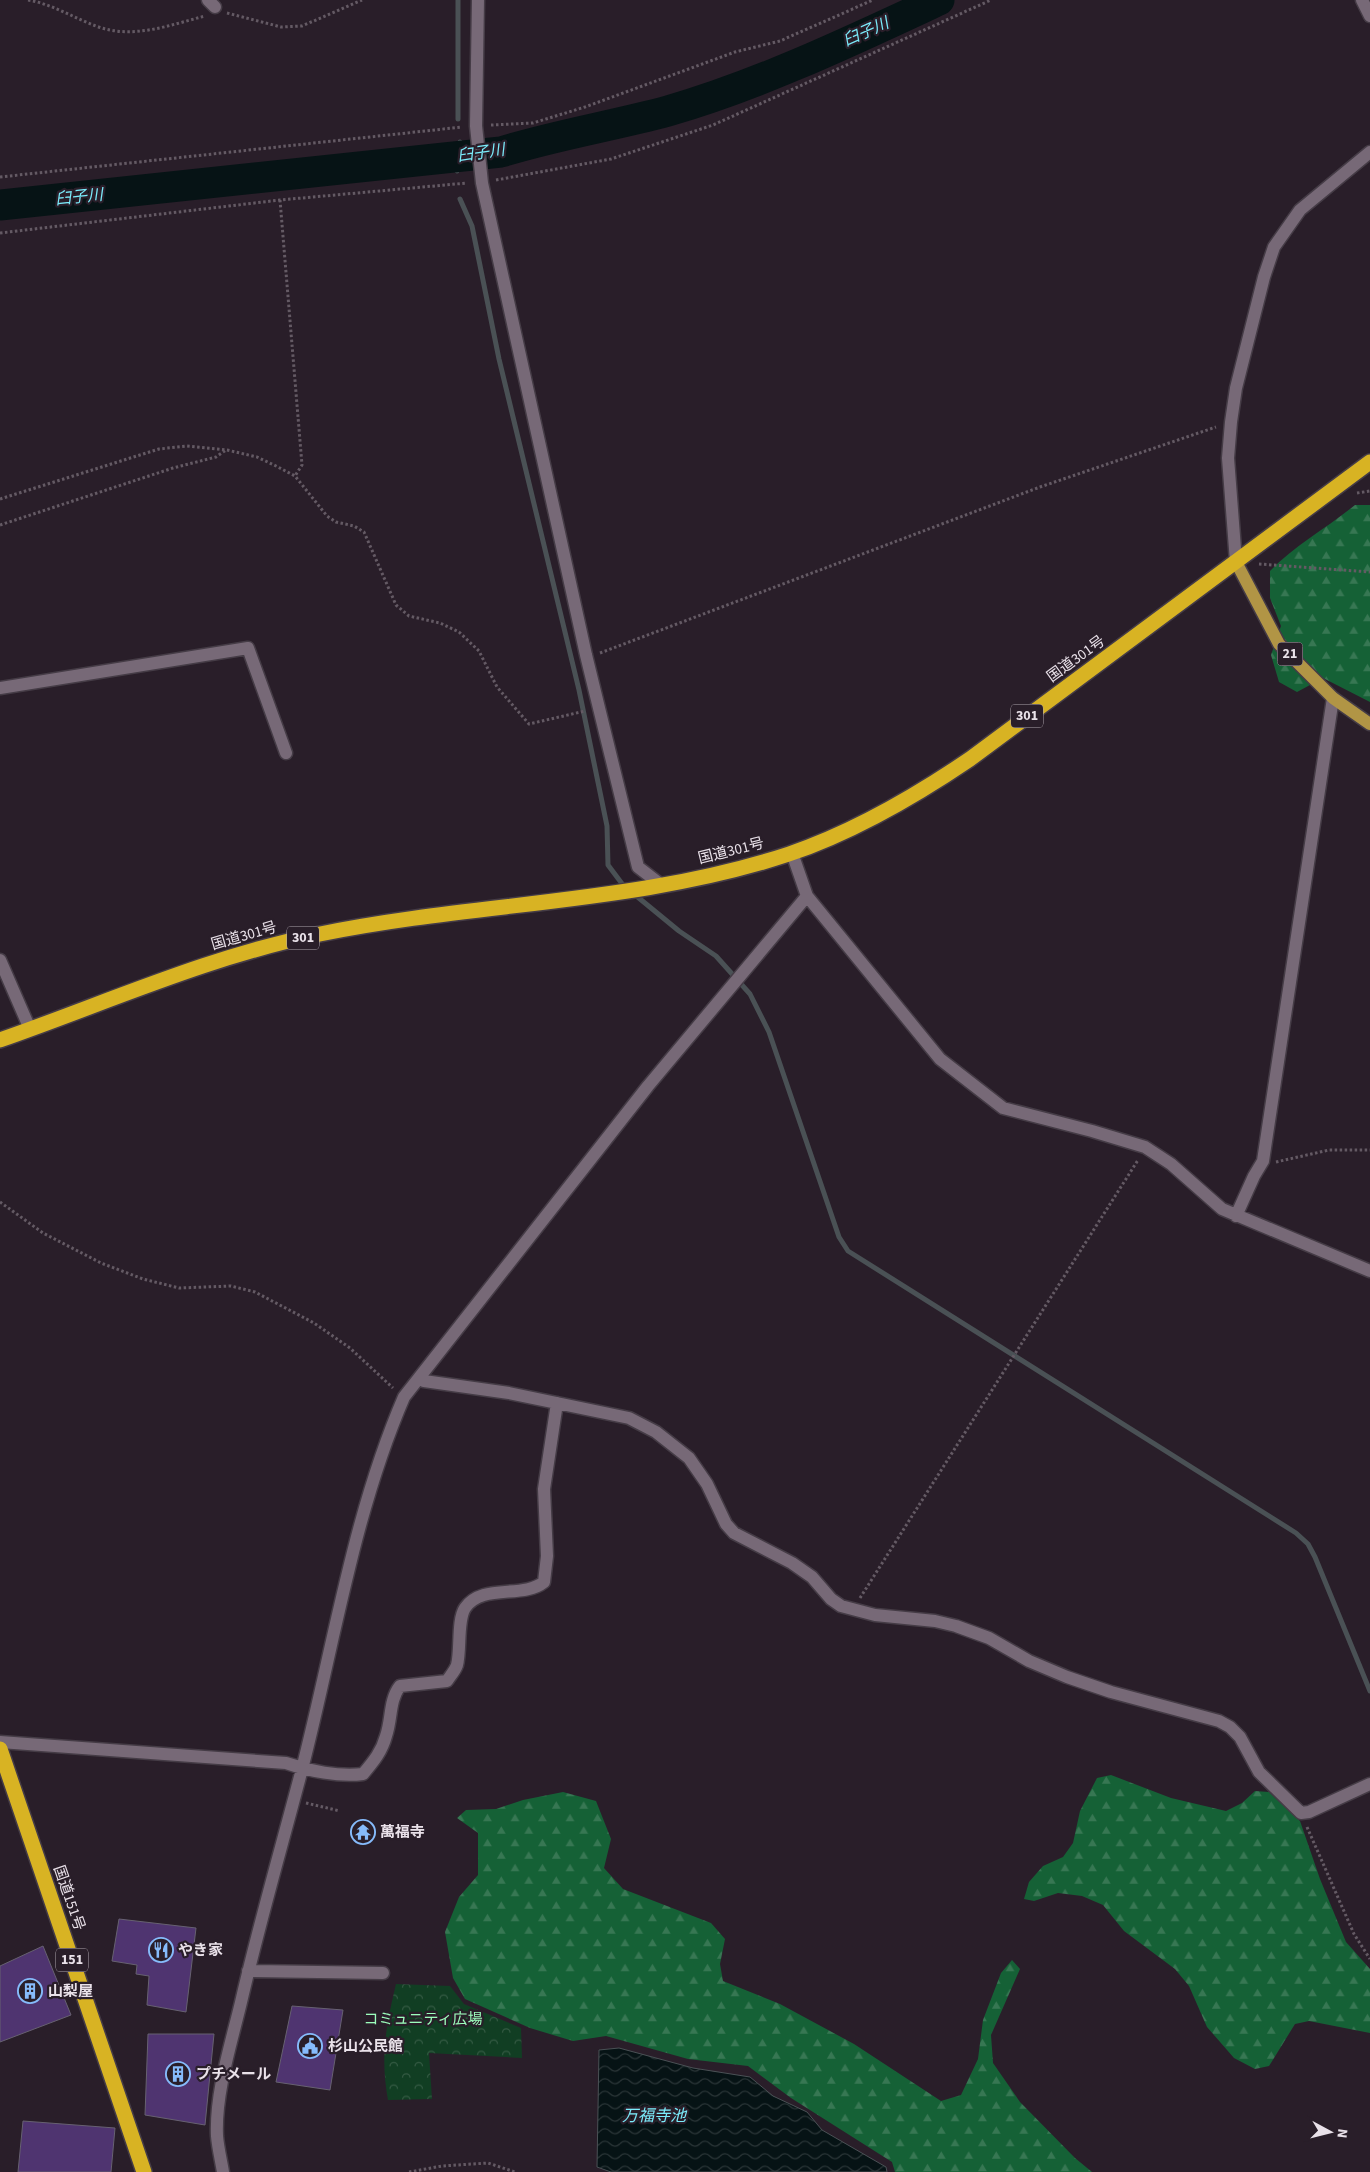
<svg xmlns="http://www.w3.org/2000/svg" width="1370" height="2172" font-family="'Source Sans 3','Noto Sans JP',sans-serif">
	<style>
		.forest { fill: url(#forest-firs) }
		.park { fill: url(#park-crowns) }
		.water { fill: url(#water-waves); stroke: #4a5155 }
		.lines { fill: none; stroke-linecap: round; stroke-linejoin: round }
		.stream { stroke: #4a5155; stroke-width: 5 }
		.river { stroke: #061315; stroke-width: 31 }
		.building { fill: #4f3470; stroke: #676171 }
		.street-casing { stroke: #453c46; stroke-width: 15 }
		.primary-casing { stroke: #453c46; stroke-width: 15 }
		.highway-casing { stroke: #453c46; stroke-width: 18 }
		.path { stroke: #645a64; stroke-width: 3; stroke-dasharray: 2.5 2.5; stroke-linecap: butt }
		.street { stroke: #776977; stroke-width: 12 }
		.primary { stroke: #b19545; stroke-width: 12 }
		.highway { stroke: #d8b323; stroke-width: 15 }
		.labels { text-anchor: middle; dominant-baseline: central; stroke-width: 4.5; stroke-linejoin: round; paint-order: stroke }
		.shield { fill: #291e29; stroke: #afa6af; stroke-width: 1 }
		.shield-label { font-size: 14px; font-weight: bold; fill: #e9e1e9 }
		.street-label { font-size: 15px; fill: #e9e1e9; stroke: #291e29 }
		.poi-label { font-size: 15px; font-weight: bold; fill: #e9e1e9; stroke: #291e29; text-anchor: start }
		.park-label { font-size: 15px; fill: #9cfebc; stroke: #291e29 }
		.water-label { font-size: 16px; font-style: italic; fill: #7becfb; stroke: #291e29 }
	</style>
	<defs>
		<pattern id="forest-firs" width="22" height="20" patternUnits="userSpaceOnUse" patternTransform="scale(1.25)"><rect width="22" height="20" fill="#156136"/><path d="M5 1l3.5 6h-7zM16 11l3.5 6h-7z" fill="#377753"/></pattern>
		<pattern id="park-crowns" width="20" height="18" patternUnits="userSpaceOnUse" patternTransform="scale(1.25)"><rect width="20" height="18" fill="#113e23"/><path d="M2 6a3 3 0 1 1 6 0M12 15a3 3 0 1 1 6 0" fill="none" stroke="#345a43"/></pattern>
		<pattern id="water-waves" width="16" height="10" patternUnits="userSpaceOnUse" patternTransform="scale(1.25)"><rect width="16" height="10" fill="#061315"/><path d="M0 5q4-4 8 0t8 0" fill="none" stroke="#2a3537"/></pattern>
	</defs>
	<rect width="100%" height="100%" fill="#291e29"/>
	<path class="forest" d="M1355,505h15v197l-47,-24 -26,14 -18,-10 -8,-27 10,-29 -11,-28v-27c25,-26 57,-43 85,-66z
		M1111,1775l60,23 55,13 16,-8 13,-12 14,1 31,29 20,58 26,63 24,27v64l-61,-12 -14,3 -26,42 -14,3 -21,-11 -27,-31 -18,-41 -14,-17 -51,-38 -21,-26 -21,-9 -24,-3 -24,8 -10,-2 5,-17 14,-16 20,-9 10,-14 7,-32 17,-33z
		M563,1792l33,9 15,38 -7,29 19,21 88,34 14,16 -5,25 3,17 57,23 74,40 87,57 20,-6 17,-36 5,-39 18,-47 11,-13 8,9 -29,66 2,28 27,39 55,56 17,14h-197l-3,-10 -101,-64 -43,-32 -60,-7 -82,-23 -33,5 -43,-13 -65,-29 -12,-21 -8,-46 14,-35 19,-22v-42l-21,-15 9,-8 30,-1 27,-9z"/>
	<path class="park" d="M396,1984l54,2 14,18 57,24 1,30 -93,-5 3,46 -44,1c-8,-44 -2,-74 8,-116z"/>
	<path class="water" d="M619,2048l74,20 57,9 23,19 34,16 15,18 64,37 1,5h-276l-14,-5 2,-117z"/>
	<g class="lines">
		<path class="stream" d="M458,119v-119
			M457,171l3,-29
			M460,199l12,27 27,133 80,331 28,136 1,39 15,20 56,46 37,25 34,38 19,38 70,205 9,14 448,282 12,11 7,13 55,134"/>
		<path class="river" d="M0,205l501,-53c55,-17 111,-26 167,-41 93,-27 183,-70 271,-111"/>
	</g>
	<path class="building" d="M119,1919l77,9 -10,84 -39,-7 2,-29 -13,-2 1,-9 -25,-4z
		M43,1946l28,69 -71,27v-76z
		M292,2006l51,4 -13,80 -54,-8z
		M148,2034h66l-9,91 -60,-10z
		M23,2121l92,7 -4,44h-93z"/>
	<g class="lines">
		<defs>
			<path id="street" d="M208,0l7,7
				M478,0l-2,126 6,57 104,472 52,212 22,17
				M1362,0l8,16
				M1236,562l-8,-104 3,-36 5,-34 28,-111 10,-30 26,-37 70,-58
				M0,688l248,-40 38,105
				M792,853l15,43 133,163 63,49 89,23 53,16 26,17 51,45 148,62
				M0,960l30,69
				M1236,1216l18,-40 9,-15 70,-463
				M419,1378l5,3 85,12 120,25 27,14 33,26 18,26 19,40 8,9 58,30 20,14 19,22 10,7 34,9 60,6 21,5 33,12 40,23 38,16 44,15 108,29 11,6 10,10 19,35 42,41 8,-1 61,-28
				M0,1742l286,21c23,8 53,14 77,11 11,-13 19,-23 23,-38 6,-17 3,-36 14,-50l47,-5c3,-5 8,-10 10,-16 4,-15 0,-45 8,-57 17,-25 58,-9 79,-26l3,-26 -3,-67 13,-86
				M248,1971l135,2
				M223,2172c-2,-12 -5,-24 -6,-36 -2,-44 15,-95 25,-138 18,-77 40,-153 60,-229 32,-124 51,-254 102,-372l244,-311 159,-190"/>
			<path id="primary" d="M1236,562l43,82 54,54 37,26"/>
			<path id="highway" d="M0,1040c106,-37 210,-84 320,-106 156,-32 318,-30 469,-80 65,-22 125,-57 181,-95l400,-297
				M0,1749l144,423"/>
		</defs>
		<use href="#street" class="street-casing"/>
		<use href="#primary" class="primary-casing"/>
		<use href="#highway" class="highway-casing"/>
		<path class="path" d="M28,0c24,4 46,18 68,26 36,14 74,-1 109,-10
			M227,13l54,14 21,-1 60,-26
			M491,125l42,-2 52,-16 150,-55 45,-11 93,-41
			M0,177l462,-50
			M496,180l115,-21 102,-34 278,-125
			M280,200l22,265 -7,11
			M0,233l280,-33 187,-17
			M1357,493l13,-2
			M0,499l159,-50 28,-3 40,4 30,7 19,9 19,10 32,40 9,6 18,4 10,6 32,73 13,11 31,7 19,9 20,19 18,36 32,37 56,-13
			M0,525l173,-57 43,-11 10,-7
			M1259,564l111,8
			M600,653l440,-166 176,-60
			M1276,1162l53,-12h41
			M0,1202l43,31 58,30 42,16 36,9 52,-2 24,6 59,31 36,25 43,40
			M860,1598l278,-438
			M306,1803l34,8
			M1307,1827l47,107 16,25
			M409,2172l33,-6 46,-3 27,9"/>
		<use href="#street" class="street"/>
		<use href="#primary" class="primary"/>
		<use href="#highway" class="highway"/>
	</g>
	<defs>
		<symbol id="temple-ring" viewBox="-11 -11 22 22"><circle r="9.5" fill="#291e29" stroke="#86bbfb" stroke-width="1.5"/><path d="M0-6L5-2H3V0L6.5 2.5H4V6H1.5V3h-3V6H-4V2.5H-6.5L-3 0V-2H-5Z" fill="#86bbfb"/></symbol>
		<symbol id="restaurant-ring" viewBox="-11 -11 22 22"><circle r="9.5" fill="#291e29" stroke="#86bbfb" stroke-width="1.5"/><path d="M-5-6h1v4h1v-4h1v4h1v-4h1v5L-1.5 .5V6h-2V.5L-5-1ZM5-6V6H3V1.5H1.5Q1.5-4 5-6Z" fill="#86bbfb"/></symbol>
		<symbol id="building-ring" viewBox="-11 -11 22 22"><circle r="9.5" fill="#291e29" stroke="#86bbfb" stroke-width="1.5"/><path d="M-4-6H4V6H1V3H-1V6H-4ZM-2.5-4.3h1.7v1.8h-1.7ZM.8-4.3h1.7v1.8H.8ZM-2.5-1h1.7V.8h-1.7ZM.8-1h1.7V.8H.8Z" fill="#86bbfb"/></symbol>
		<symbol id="civic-ring" viewBox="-11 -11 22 22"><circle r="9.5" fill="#291e29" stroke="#86bbfb" stroke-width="1.5"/><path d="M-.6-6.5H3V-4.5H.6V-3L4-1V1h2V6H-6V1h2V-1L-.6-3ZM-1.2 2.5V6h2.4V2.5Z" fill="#86bbfb"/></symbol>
	</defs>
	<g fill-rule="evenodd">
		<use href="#temple-ring" x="349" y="1818" width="28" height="28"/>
		<use href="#restaurant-ring" x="147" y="1936" width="28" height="28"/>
		<use href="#building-ring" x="16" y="1977" width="28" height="28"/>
		<use href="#civic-ring" x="296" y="2032" width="28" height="28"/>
		<use href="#building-ring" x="164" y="2060" width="28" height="28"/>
	</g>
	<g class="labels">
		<g class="shield">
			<rect x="1277.5" y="642.5" width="25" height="23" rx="4"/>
			<rect x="1011" y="704.5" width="32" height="23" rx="4"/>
			<rect x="287" y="926.5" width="32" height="23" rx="4"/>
			<rect x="56" y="1948.5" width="32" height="23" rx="4"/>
		</g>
		<g class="shield-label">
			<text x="1290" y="654">21</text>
			<text x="1027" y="716">301</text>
			<text x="303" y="938">301</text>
			<text x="72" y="1960">151</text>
		</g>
		<g class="street-label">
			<text transform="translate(1076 659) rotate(-36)">国道301号</text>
			<text transform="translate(731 851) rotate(-14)">国道301号</text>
			<text transform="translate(244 936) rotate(-16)">国道301号</text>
			<text transform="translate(69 1898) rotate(71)">国道151号</text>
		</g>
		<g class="poi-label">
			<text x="380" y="1832">萬福寺</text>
			<text x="178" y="1950">やき家</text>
			<text x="48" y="1991">山梨屋</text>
			<text x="328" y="2046">杉山公民館</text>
			<text x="196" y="2074">プチメール</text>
		</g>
		<g class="park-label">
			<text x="423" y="2019">コミュニティ広場</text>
		</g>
		<g class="water-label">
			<text transform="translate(866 32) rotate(-24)">臼子川</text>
			<text transform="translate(481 153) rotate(-8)">臼子川</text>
			<text transform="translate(79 197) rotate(-6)">臼子川</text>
			<text x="654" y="2116">万福寺池</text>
		</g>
	</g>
	<g transform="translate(1330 2132) rotate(97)" stroke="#291e29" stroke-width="4" paint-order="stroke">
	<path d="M0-4L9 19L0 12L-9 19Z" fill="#e9e1e9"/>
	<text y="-8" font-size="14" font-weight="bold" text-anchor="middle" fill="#e9e1e9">N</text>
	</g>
</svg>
